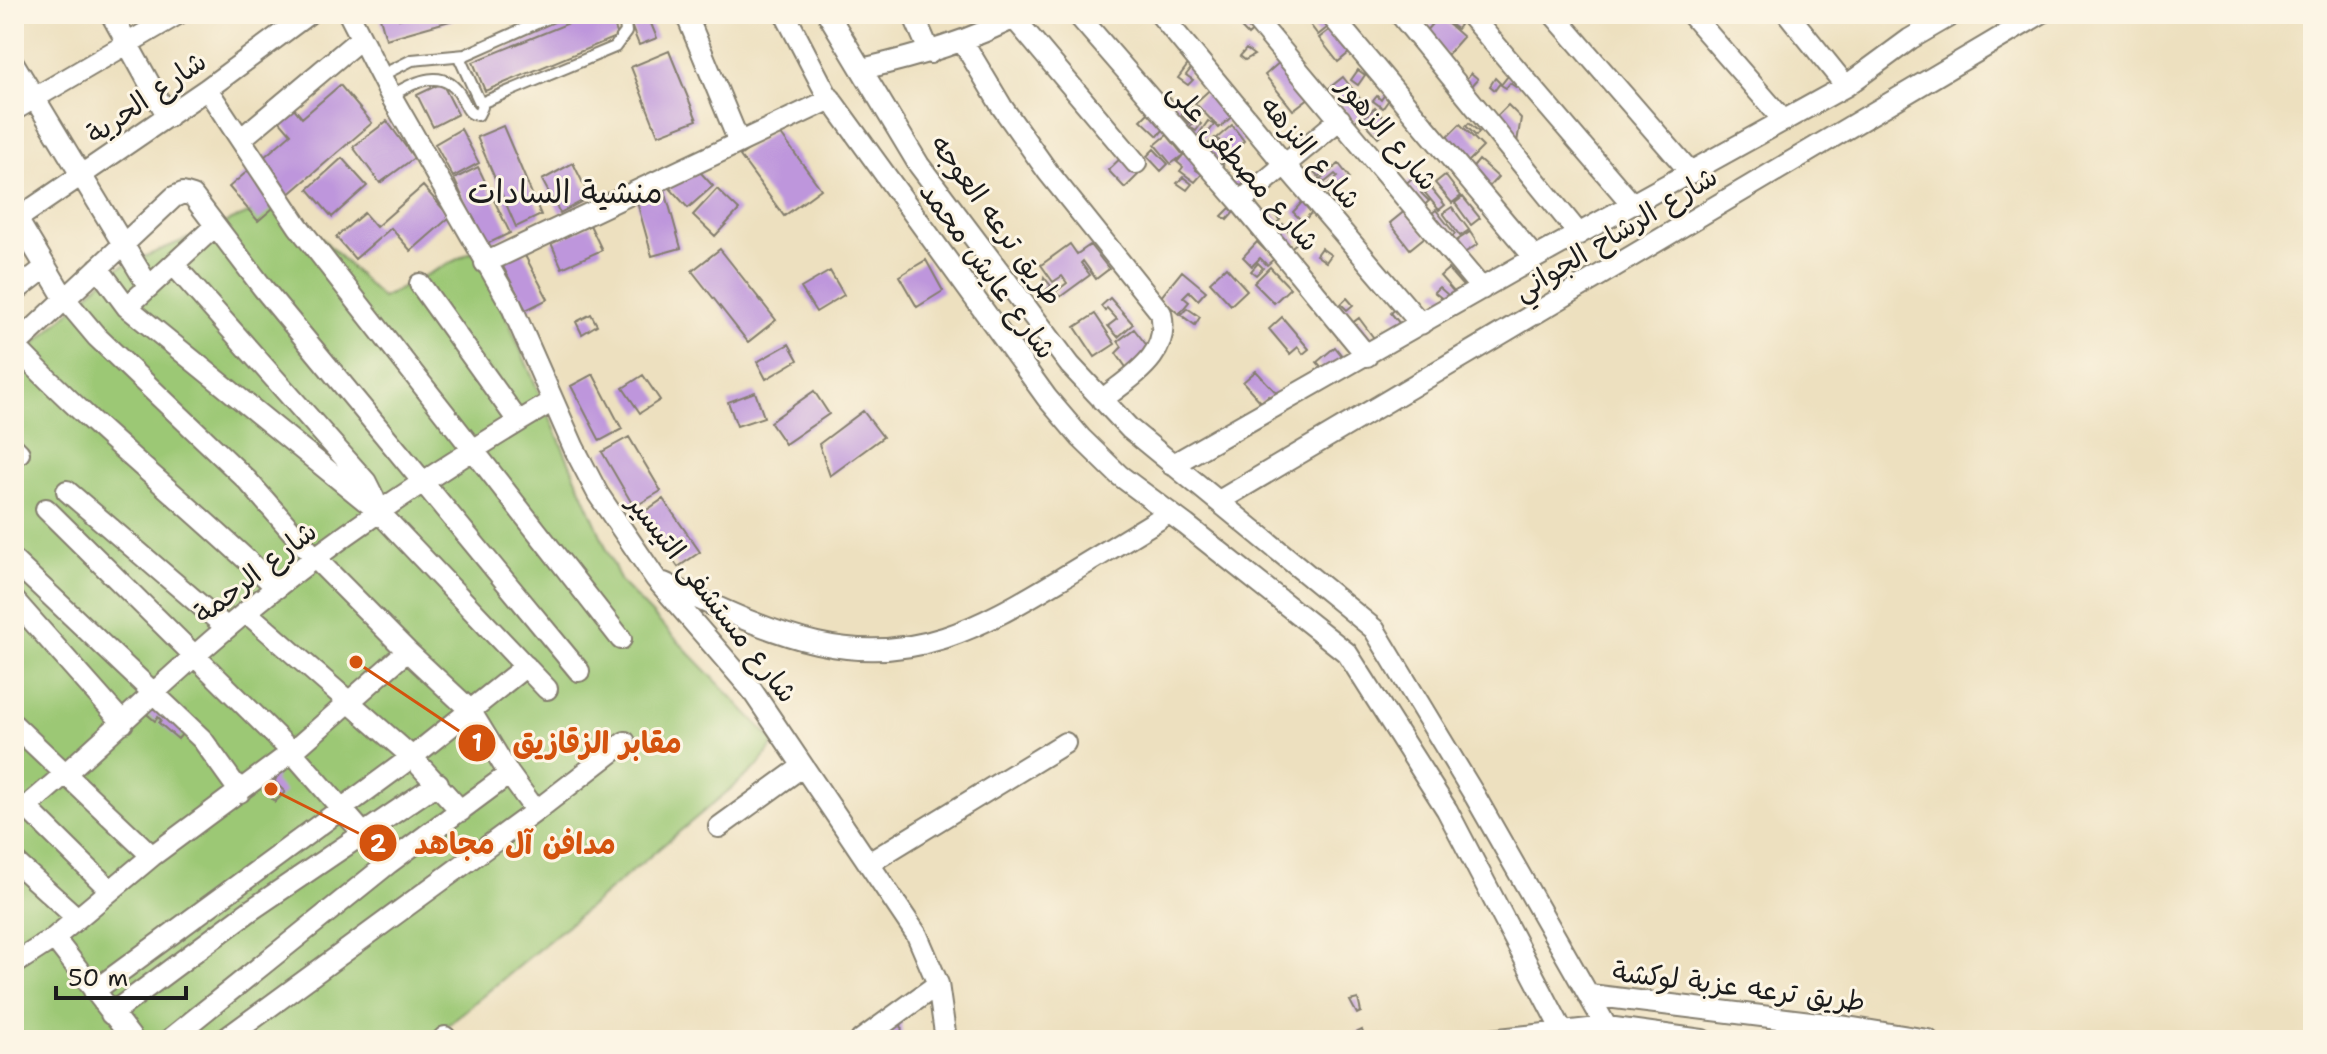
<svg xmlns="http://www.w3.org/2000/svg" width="2327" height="1054" font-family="'Shantell Sans','Playpen Sans Arabic',sans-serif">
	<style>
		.green { fill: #9cc875; stroke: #5c7248; stroke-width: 2 }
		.building { fill: #be96dc }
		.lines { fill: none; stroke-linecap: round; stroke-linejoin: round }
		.service-casing { stroke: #847e6e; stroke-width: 14 }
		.minor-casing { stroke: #847e6e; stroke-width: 24 }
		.service { stroke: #fff; stroke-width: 10 }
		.minor { stroke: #fff; stroke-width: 20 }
		.labels { text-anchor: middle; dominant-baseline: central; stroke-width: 6; stroke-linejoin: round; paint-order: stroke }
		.street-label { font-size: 28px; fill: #1c1c1c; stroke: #fcf5e5 }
		.quarter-label { font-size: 32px; fill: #1c1c1c; stroke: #fcf5e5 }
		.leader { fill: none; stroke: #d4530e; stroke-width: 3 }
		.callout-dot { fill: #d4530e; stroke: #fcf5e5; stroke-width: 3 }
		.mark-label { font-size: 24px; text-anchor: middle; font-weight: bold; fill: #fff }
		.callout-label { font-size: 30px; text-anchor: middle; font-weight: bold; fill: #d4530e; stroke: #fcf5e5; stroke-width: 6; stroke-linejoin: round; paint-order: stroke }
	</style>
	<rect width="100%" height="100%" fill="#fcf5e5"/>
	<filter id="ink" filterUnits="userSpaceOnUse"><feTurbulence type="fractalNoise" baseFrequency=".0125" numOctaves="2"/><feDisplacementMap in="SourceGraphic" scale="16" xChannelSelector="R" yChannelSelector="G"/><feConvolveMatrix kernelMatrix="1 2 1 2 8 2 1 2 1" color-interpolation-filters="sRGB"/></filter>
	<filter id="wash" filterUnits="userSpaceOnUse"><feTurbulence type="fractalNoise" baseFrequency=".006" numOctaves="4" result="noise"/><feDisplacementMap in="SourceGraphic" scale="32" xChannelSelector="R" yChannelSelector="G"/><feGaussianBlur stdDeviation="1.8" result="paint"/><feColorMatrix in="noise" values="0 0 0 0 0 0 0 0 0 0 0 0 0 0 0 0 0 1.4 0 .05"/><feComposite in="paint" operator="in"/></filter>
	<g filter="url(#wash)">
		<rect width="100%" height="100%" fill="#ede0bf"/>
		<path class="green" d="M282,199l100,99 95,-49 144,333 154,160 -17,24 -328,274h-416v-676l101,-95z"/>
		<g id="blocks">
			<path class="building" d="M379,14h18l2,5 16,-5 56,1 -85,24z
				M591,14h19l8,22 -133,55 -12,-29z
				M647,14l10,24 -18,7 -10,-25z
				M1228,14h19l11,12 -10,9z
				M1302,14h24l7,9 -15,12z
				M1450,14l8,2 -4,5 6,4 -3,4 -12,-8z
				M1439,16l24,21 -16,18 -24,-21z
				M1332,28l18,24 -12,10 -19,-24z
				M1246,49l8,6 -9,5 -5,-4z
				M669,51l28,69 -39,15 -27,-68z
				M1193,58l4,3 -11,14 7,5 -5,5 -10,-7z
				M1281,61l29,36 -17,13 -28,-35z
				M1358,70l7,5 -7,10 -7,-5z
				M1471,73l7,6 -8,9 8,5 -3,5 -14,-12z
				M1508,76l12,9 -3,3 -7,-5 -4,5 -5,-3z
				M1343,77l26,33 -15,12 -26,-33z
				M1495,78l5,5 -5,7 -5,-4z
				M442,83l16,31 -25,13 -16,-32z
				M1216,84l22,27 -19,17 -24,-25z
				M340,85l32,38 -114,98 -29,-34 62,-53 -13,-15 15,-12 9,11z
				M1385,94l5,4 -7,10 -10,-7 4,-5 4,4z
				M1167,96l18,14 -5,7 6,6 -6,7 -21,-24z
				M1508,105l13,13 -4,24 -22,-24z
				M1191,107l7,6 -9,10 -7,-7z
				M1153,108l16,15 -11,13 -17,-16z
				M1375,108l15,18 -12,11 -16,-18z
				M1195,120l6,4 -5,7 -6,-4z
				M387,121l27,37 -34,25 -27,-36z
				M1208,121l6,4 -10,13 -5,-4z
				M1469,123l10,9 -3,4 -10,-10z
				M1460,124l23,23 -16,16 -23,-23z
				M1232,125l12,16 -14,13 -13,-16z
				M503,126l38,89 -25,12 -39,-90z
				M461,129l18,34 -26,14 -18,-33z
				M777,129l44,60 -37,27 -44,-60z
				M1167,135l16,20 2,-2 14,12 -3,5 6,4 -7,8 -15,-11 3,-4 -6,-5 6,-7 -12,9 -16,-19z
				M1215,138l16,18 -9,9 -17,-18z
				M1154,149l14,15 -7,7 -14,-15z
				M1123,156l17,17 -15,15 -17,-18z
				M342,158l25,28 -35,31 -24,-28z
				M1479,160l19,17 -14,15 -18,-16z
				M573,163l17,34 -30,16 -18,-33z
				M1321,164l5,5 -7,8 -5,-5z
				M1339,164l10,13 -20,16 -4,-5 13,-11 -3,-3 -11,9 -4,-4z
				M478,167l32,66 -25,12 -31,-66z
				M700,172l13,14 -25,22 -21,-23z
				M1418,173l11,12 -8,8 8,8 -8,7 -19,-21z
				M1445,175l16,21 -9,7 -17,-20z
				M1239,176l6,6 -10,11 -4,-10z
				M1183,177l9,7 -5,6 -10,-7z
				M423,186l27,31 -39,34 -20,-23 -36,31 -19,-22 28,-24 12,14z
				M664,187l17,61 -29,8 -17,-61z
				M1431,188l14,17 -6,5 -14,-17z
				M717,189l22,21 -24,26 -22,-21z
				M1307,197l10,9 -14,16 -10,-10z
				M1463,197l17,21 -9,7 -16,-22z
				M1452,207l17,23 -9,6 -17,-23z
				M1230,208l4,4 -7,8 -5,-4z
				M1259,210l8,8 6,-5 7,7 -12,11z
				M1406,210l20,26 -16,13 -20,-26z
				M1436,210l19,24 -10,8 -19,-24z
				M1283,224l15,18 -14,11 -14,-17z
				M590,225l12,25 -40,18 -11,-25z
				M1470,232l8,12 -17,11 -8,-12z
				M1257,242l17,17 -7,6 -7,-7 -8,8 -9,-9z
				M1070,244l7,10 13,-9 19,24 -13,10 -13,-18 -2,2 9,12 -30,22 -5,-5 12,-9 -5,-7 -9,6 -12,-17z
				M1321,248l10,7 -5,7 -10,-7z
				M720,249l56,71 -28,22 -56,-71z
				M522,250l26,49 -22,11 -26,-49z
				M926,260l17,31 -26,16 -18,-31z
				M1258,263l5,5 -7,7 -5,-4z
				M1226,267l21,23 -16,15 -21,-23z
				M1270,267l20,21 -16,15 -20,-20z
				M1448,269l21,24 -8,7 -21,-24z
				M830,271l14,24 -28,17 -15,-24z
				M1182,271l24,20 -8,9 -9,-9 -6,6 6,5 -10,12 -19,-16z
				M1044,277l7,9 -10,8z
				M1439,287l9,8 -4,5 -10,-8z
				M1110,298l23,26 -15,13 -10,-11 9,-7 -10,-11 -2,3 -4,-5z
				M1347,298l6,7 -6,5 -6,-6z
				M1401,304l17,21 -13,5 -14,-17z
				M1187,308l13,9 -5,8 -14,-10z
				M591,314l6,11 -15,9 -6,-12z
				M1095,314l20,30 -20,13 -20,-30z
				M1282,317l27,32 -6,5 -5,-7 -8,7 -21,-25z
				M1359,318l20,27 -12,9 -20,-27z
				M1134,329l18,23 -24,18 -12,-17 6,-6 -4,-6z
				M789,344l9,16 -32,19 -9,-17z
				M1335,347l12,15 -18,14 -12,-14z
				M1256,371l26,28 -7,6 -7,-9 -7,6 -18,-20z
				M593,374l29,55 -22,12 -29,-55z
				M643,375l17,25 -20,13 -17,-25z
				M814,391l15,23 -44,30 -15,-22z
				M755,392l9,25 -27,9 -9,-24z
				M863,411l20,26 -53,39 -11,-32z
				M629,437l32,54 -27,16 -32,-55z
				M663,499l37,53 -22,15 -37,-53z
				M152,697l36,30 -10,12 -19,-16 2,-3 -3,-3 -3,4 -13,-11z
				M272,771l5,4 -2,7 10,10 -10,10 -17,-17z
				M1358,999l3,13 -4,2 -7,-13z
				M901,1017l1,23h-32z
				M1362,1030l3,9 -23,1z"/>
		</g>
	</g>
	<g filter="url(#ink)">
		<use href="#blocks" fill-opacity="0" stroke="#847e6e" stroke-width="2"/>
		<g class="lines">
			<defs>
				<path id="service" d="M380,76l32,-16 53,-5 92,-41
					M391,96c24,-15 54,-30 71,2 5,8 5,16 16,17l4,-8 -23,-50
					M481,103l134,-56 11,-15 -2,-18"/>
				<path id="minor" d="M111,14l57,103
					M349,14l42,82 120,209 63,143 24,46 58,85 95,110 166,246 21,49 8,56
					M686,14l53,128
					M785,14l41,79 221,305 34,40 38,37 67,50 161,128 100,157 120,230
					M828,14l91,151 151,200 60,64 244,200 101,167 139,244
					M913,14l17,39
					M1077,14l163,188 127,154
					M1160,14l125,151 136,159
					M1251,14l231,275
					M1330,14l205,244
					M1400,14l179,220
					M1469,14l163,190
					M1553,14l138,159
					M1691,14l93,107
					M1788,14l58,72
					M1014,18l122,145
					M963,42l39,65 46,65 113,141c10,43 -30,63 -59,87
					M14,64l135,223
					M862,69c57,-13 108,-28 160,-55
					M207,89l91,137 323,413
					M14,110l164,-96
					M242,138l118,-99
					M1240,202l100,-83
					M14,214l51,85 32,38 150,143 69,79 91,92 63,59 39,64 27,37
					M14,221l193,-132 101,-75
					M485,263l346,-164
					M174,265l192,217 8,16 -1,8
					M98,268l29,39 251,204 169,178
					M420,284l98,137
					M14,292l32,-25
					M127,307l88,-81
					M14,345c82,86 177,161 263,243
					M14,347l160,-150 9,-4 10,3 70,92 316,383
					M14,448l5,5
					M1172,465l363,-207 311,-172 64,-47 43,-25
					M67,491l160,137
					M1219,501l821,-487
					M46,509l246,243 97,111
					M14,561l188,178 38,53
					M664,583c49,22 100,48 153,60 97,22 162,-15 242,-63 36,-22 73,-44 110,-67
					M14,600l109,123
					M246,612l166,145 49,54
					M14,725l138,131
					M26,807l84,83
					M14,817c75,-60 141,-129 214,-190 101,-86 211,-158 325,-226
					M719,827l84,-61
					M14,861l63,57
					M869,863l196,-120
					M54,938l79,102
					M14,964l40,-26 98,-82 140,-104 115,-101
					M94,991l318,-234 114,-91
					M1590,995l245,30 93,15
					M111,1014l140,-104 187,-127
					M169,1040l220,-177 120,-89
					M224,1040l312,-229 89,-69
					M442,1040l3,-3
					M861,1040l77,-56
					M1490,1040l117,-13 95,13"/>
			</defs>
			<use href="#service" class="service-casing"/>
			<use href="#minor" class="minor-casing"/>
			<use href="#service" class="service"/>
			<use href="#minor" class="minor"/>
		</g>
	</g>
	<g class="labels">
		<g class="street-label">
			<text transform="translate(146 97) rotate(-35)">شارع الحرية</text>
			<text transform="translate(1388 133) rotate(50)">شارع الزهور</text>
			<text transform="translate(1311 152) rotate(50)">شارع النزهه</text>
			<text transform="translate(1244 166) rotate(49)">شارع مصطفى على</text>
			<text transform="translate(997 220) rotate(54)">طريق ترعه العوجه</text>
			<text transform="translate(1615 233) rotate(-31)">شارع الرشاح الجواني</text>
			<text transform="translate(988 270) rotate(54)">شارع عايش محمد</text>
			<text transform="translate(255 572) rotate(-38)">شارع الرحمة</text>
			<text transform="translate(713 598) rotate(52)">شارع مستشفى التيسير</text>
			<text transform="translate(1739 986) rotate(7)">طريق ترعه عزبة لوكشة</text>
		</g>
		<g class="quarter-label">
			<text x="565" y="191">منشية السادات</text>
		</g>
	</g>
	<path class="leader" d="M356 662L477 743M271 789L378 843"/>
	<g class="callout-dot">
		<circle cx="356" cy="662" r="8"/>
		<circle cx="271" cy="789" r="8"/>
		<circle cx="477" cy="743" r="20"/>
		<circle cx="378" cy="843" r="20"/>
	</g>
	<g class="mark-label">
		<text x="477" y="751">1</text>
		<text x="378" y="852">2</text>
	</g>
	<g class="callout-label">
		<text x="597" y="753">مقابر الزقازيق</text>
		<text x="515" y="854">مدافن آل مجاهد</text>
	</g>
	<rect width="2327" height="1054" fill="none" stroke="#fcf5e5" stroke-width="48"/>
	<path d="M56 986v12h130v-12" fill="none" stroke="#1c1c1c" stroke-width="4"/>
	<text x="68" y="986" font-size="24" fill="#1c1c1c" stroke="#fcf5e5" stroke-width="6" paint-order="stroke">50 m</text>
</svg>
